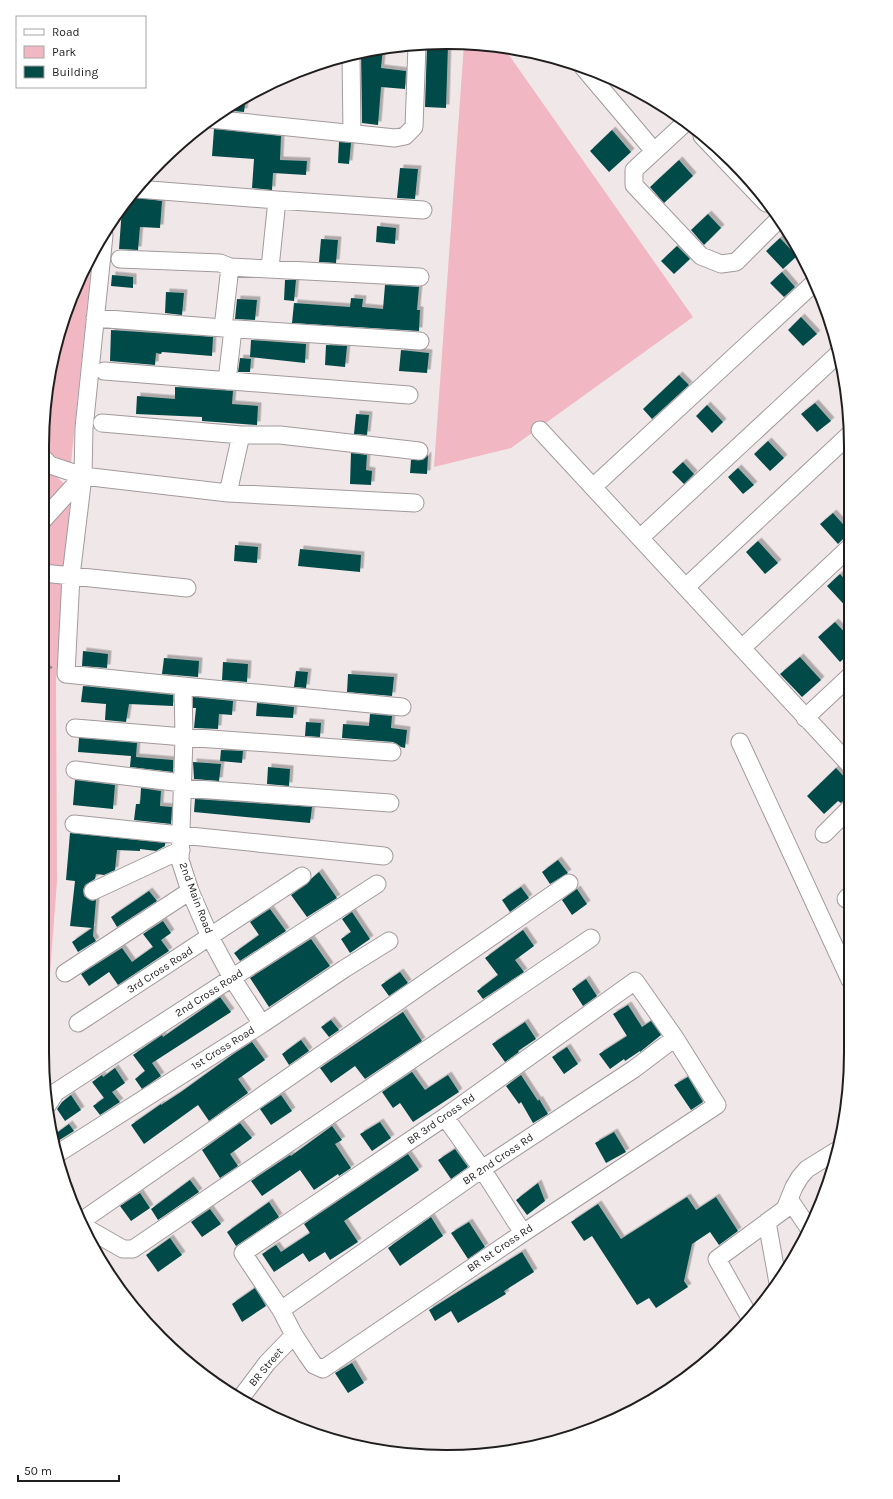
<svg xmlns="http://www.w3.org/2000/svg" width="893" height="1499" font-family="Karla,sans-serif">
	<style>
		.green { fill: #f1b7c2 }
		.building { fill: #054c48; filter: url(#shadow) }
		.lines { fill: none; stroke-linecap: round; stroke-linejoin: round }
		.minor-casing { stroke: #a29a9c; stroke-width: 19 }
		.path { stroke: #8d8787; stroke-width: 2.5; stroke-dasharray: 4 2; stroke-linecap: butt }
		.minor { stroke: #fff; stroke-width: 17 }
		.labels { text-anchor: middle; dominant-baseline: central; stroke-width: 4; stroke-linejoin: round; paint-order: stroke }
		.street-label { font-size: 11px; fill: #211e1e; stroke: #fff }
		.rim { fill: none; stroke: #211e1e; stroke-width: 2 }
	</style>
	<defs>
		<filter id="shadow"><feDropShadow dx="3.5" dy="-3.5" stdDeviation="0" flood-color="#0004"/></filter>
	</defs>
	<rect width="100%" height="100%" fill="#f0e7e8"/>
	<path class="green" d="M464,44l40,4 189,269 -182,131 -77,19z
		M92,258l-21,205 -25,-10 -3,-3v-30l20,-103z
		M43,464l28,26 -15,191 1,200 -12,158z"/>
	<path class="building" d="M427,44l21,1 -2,63 -21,-1z
		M383,48l-2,20 25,3 -1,18 -24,-2 -3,38 -16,-2 -1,-71z
		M246,97l-2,15 -22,-2 4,-2z
		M214,129l67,7 -1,24 27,1 -1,14 -33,-2 -1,17 -20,-2 2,-29 -42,-3z
		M612,130l19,22 -22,20 -19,-21z
		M339,142l12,1 -2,21 -11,-1z
		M679,160l14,16 -29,27 -14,-16z
		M400,168l18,1 -3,30 -18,-1z
		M130,197l32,4 -2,27 -20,-1 -2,23 -19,-1 3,-41z
		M708,214l13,14 -17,17 -13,-15z
		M377,226l19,2 -1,16 -19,-2z
		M780,238l17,18 -14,13 -17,-18z
		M321,239l17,1 -2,23 -17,-1z
		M677,246l13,13 -16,15 -13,-13z
		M782,272l13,15 -11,10 -14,-14z
		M112,275l21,2v11l-22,-2z
		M285,280h11l-2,21 -10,-1z
		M385,285l34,2 -2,23h3l-1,21 -127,-8 2,-20 56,4 1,-9 12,1 -1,8 21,2z
		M166,292l18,1 -2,22 -17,-2z
		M237,299l20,1 -2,20 -20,-1z
		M801,317l16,17 -14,12 -15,-16z
		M111,330l102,7 -1,19 -50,-4 -1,2 -5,-1 -1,12 -45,-4z
		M251,340l55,4 -1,19 -55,-6z
		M326,345l21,1 -2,21 -20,-2z
		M401,350l28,3 -2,20 -28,-2z
		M240,358l11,1 -1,13h-12z
		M679,375l10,10 -37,34 -9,-10z
		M175,387l58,4 -1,13 26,2 -1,19 -55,-4v-4l-66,-3 1,-18 38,3z
		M815,403l16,18 -14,11 -16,-18z
		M707,405l16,17 -11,11 -16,-17z
		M356,414l13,1 -2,20 -13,-1z
		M768,441l16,17 -14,13 -16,-17z
		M351,453l16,2 -1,15 6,1 -1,14 -21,-1z
		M428,455l-1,19 -17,-1 1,-13h12z
		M683,462l11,12 -10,10 -12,-12z
		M738,468l16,17 -11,9 -15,-17z
		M833,513l17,19v5l-7,2 -5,5 -18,-20z
		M758,541l20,22 -13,11 -19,-22z
		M235,545l23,2 -1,16 -23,-2z
		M300,549l61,6 -1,17 -62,-6z
		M840,574l10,11v26l-23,-25z
		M835,622l15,16v15l-10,9 -22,-25z
		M83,651l25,3 -1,14 -25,-2z
		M800,657l21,23 -19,17 -22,-23z
		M164,658l35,3 -1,16 -36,-3z
		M223,662l25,2 -1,18 -25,-2z
		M296,671l12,1 -2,16 -12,-1z
		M348,674l46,3 -2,19 -45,-4z
		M83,686l90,9v11l-44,-2 -3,18 -21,-2 1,-16 -25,-2z
		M193,697l40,4 -1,14 -13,-1 -1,15 -24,-1 2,-20h-3z
		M257,703l37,4 -1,11 -37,-2z
		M370,714l22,2 -1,12 16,2 -2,18 -4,-1 -4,-3 -4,-2 -51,-4 1,-14 26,2z
		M306,722l15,1 -1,14 -15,-1z
		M79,738l58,5 -1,14 37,3v12l-43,-5 1,-11 -53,-4z
		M221,750l22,1 -1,12 -22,-2z
		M193,762l28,2 -2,17 -25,-2z
		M268,767l22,2 -1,17 -22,-2z
		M836,768l14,15v12l-9,8 -3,-2 -14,13 -17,-18z
		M75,780l40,5 -2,24 -40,-4z
		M141,788l20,3 -1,15 12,1 -1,17 -37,-4 2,-16h4z
		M195,799l117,8 -2,16 -116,-11z
		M70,833l95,10v3l-9,5 -16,-2v2l-23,-1 -2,20 -11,5 -8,-1 -1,5 -10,6 -2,5 1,6 4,3 4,2 4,-1 -3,36 3,5 -18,11 -6,-10 20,-14 -22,-2 5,-45 -9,-1z
		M558,860l10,13 -18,11 -8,-12z
		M319,872l18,26 -30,19 -16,-22 16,-11 5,-6z
		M521,887l8,11 -19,14 -8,-12z
		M577,889l10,15 -15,11 -10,-15z
		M149,891l8,10 -40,26 -6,-10z
		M270,909l16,22 -46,30 -6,-8 25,-18 -9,-13z
		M352,912l18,27 -20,14 -9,-14 10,-7 -9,-13z
		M163,921l8,12 -10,7 8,11 -51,34 -9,-13 -20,14 -8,-12 41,-26 10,14 21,-15 -10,-13z
		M523,930l11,16 -19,14 9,12 -41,27 -6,-8 21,-16 -13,-17z
		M311,939l19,27 -61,41 -19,-29z
		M400,972l8,11 -19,13 -8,-11z
		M586,979l11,17 -14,10 -11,-17z
		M220,997l11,15 -79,51 9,13 -19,13 -7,-10 10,-8 -12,-16 29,-20 1,2z
		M628,1005l14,22 9,-6 10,14 -21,17v-1l-15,10 -1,-2 -14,10 -11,-15 28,-18 -14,-22z
		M403,1012l19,29 -57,38 -10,-13 -24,17 -11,-15z
		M331,1020l8,10 -10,7 -8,-10z
		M525,1022l11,17 -18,12 1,1 -14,10 -13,-18z
		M301,1040l8,11 -20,14 -7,-11z
		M252,1042l13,18 -27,19 10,14 -39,28 -11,-16 -54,39 -13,-19 30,-21v1l20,-13 51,-37z
		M567,1047l11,17 -14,10 -12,-17z
		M115,1068l10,15 -13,9 8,10 -20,13 -7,-9 11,-8 -12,-16 10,-7 1,2z
		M412,1072l13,18 23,-15 11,17 -46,30 -13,-19 -7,5 -11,-16z
		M521,1075l17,26 1,-2 9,15 -15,9 -12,-21 -2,2 -13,-18z
		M688,1077l15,25 -12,8 -17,-25z
		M71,1095l10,15 -16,11 -8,-12 5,-7z
		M281,1095l11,16 -21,14 -11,-16z
		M380,1122l11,16 -19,13 -12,-17z
		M240,1123l12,15 -22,16 8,12 -18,12 -18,-28z
		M69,1124l5,7 -16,10 -4,-6z
		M332,1126l10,14 -7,4 16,24 -12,8 -1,-2 -24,16 -14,-20 -38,26 -11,-15 39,-26 1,1z
		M614,1132l12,20 -20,11 -11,-20z
		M455,1149l13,18 -17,12 -13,-19z
		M408,1154l11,16 -75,51 14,21 -28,18 -5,-8 -16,10 -6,-9 -29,19 -12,-18 14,-9 5,7 29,-19 -6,-9z
		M190,1180l9,12 -41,28 -7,-11z
		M538,1183l7,18 -18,14 -11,-15z
		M140,1193l10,15 -19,13 -11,-15z
		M687,1197l9,13 20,-13 22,34 -19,14 -9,-13 -18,12 -8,37 4,6 -32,21 -7,-10 -12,7 -45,-69 -8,5 -13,-19 27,-18 23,35z
		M269,1202l10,15 -43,29 -9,-14z
		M210,1209l11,15 -19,13 -11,-15z
		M431,1217l12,19 -43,30 -12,-18z
		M469,1222l16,25 -17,12 -17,-26z
		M170,1238l12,17 -24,17 -12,-17z
		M522,1252l12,20 -30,19 2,3 -48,29 -7,-12 -16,10 -6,-11z
		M255,1288l11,18 -24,16 -10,-18z
		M352,1363l12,20 -16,10 -13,-20z"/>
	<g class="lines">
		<defs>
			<path id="minor" d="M351,55l1,78
				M583,67l71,84
				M211,119l184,19 10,-2 9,-9 3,-82
				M686,122l-52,48v15l67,71 20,8 15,-2 42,-42
				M702,136l64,67
				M137,189l140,11 146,10
				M120,259l100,4 10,4 190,10
				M270,268l7,-68
				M95,318l128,10 197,13
				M223,328l7,-61
				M104,371l305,24
				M227,381l6,-52
				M102,423l139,12h39l139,16
				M540,430l310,335
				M43,458l7,7 33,11 145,17 187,10
				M83,476l-12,100 -5,98 117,12 219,21
				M593,487l221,-204
				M228,493l13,-58
				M43,520l40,-44 1,-48 20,-193
				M640,538l197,-183
				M43,573l144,15
				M686,587l164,-153
				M742,648l108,-101
				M183,686l1,51 -4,123 10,31 20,46 22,41 30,46
				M805,718l45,-42
				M75,728l109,9 208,15
				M740,742l110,238
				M75,770l107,13
				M182,788l208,15
				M74,824l310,32
				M824,834l26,-26
				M93,891l88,-41
				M846,899l4,-4
				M65,973l125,-82
				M78,1023l224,-147
				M675,1038l42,67 -194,128 -200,136 -9,-4 -7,-10 -13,-20 -13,-25 201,-141 152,-100z
				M46,1107l10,-15 321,-208
				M445,1117l37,52 41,64
				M57,1154l205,-130 82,-55 45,-28
				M789,1199l19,28
				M80,1222l489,-339
				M767,1222l11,61
				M81,1225l42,24h10l458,-311
				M281,1310l-38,-57 202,-136 190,-136 40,57
				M749,1316l-32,-57 68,-50 9,-22 6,-10 7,-8 29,-18
				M240,1399l27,-36 27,-28"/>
		</defs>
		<use href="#minor" class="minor-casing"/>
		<path class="path" d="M44,664l8,4"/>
		<use href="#minor" class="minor"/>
	</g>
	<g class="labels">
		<g class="street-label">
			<text transform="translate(196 898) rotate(69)">2nd Main Road</text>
			<text transform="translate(160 970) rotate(-33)">3rd Cross Road</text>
			<text transform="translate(209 993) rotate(-33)">2nd Cross Road</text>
			<text transform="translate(223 1048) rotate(-32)">1st Cross Road</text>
			<text transform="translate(441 1119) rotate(-35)">BR 3rd Cross Rd</text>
			<text transform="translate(498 1159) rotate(-34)">BR 2nd Cross Rd</text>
			<text transform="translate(500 1248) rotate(-34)">BR 1st Cross Rd</text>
			<text transform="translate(266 1367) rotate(-50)">BR Street</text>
		</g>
	</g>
	<path d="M0 0H893V1499H0ZM446 49H447A397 397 0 0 1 844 446V1053A397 397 0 0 1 447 1450H446A397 397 0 0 1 49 1053V446A397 397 0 0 1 446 49Z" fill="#fff" fill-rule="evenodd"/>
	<path class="rim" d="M446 49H447A397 397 0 0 1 844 446V1053A397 397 0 0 1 447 1450H446A397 397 0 0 1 49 1053V446A397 397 0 0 1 446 49Z"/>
	<rect x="16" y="16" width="130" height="72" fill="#ffffff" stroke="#a6a5a5"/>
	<rect x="24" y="29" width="20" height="6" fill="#ffffff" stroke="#a6a5a5"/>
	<text x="52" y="36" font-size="12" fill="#211e1e">Road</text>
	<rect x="24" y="46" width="20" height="12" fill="#f1b7c2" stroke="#a6a5a5"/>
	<text x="52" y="56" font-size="12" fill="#211e1e">Park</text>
	<rect x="24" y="66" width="20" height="12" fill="#054c48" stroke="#a6a5a5"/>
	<text x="52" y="76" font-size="12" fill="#211e1e">Building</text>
	<path d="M18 1475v6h101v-6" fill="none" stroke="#211e1e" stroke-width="2"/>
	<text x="24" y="1475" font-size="12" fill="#211e1e" stroke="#ffffff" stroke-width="3" paint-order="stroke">50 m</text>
</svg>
